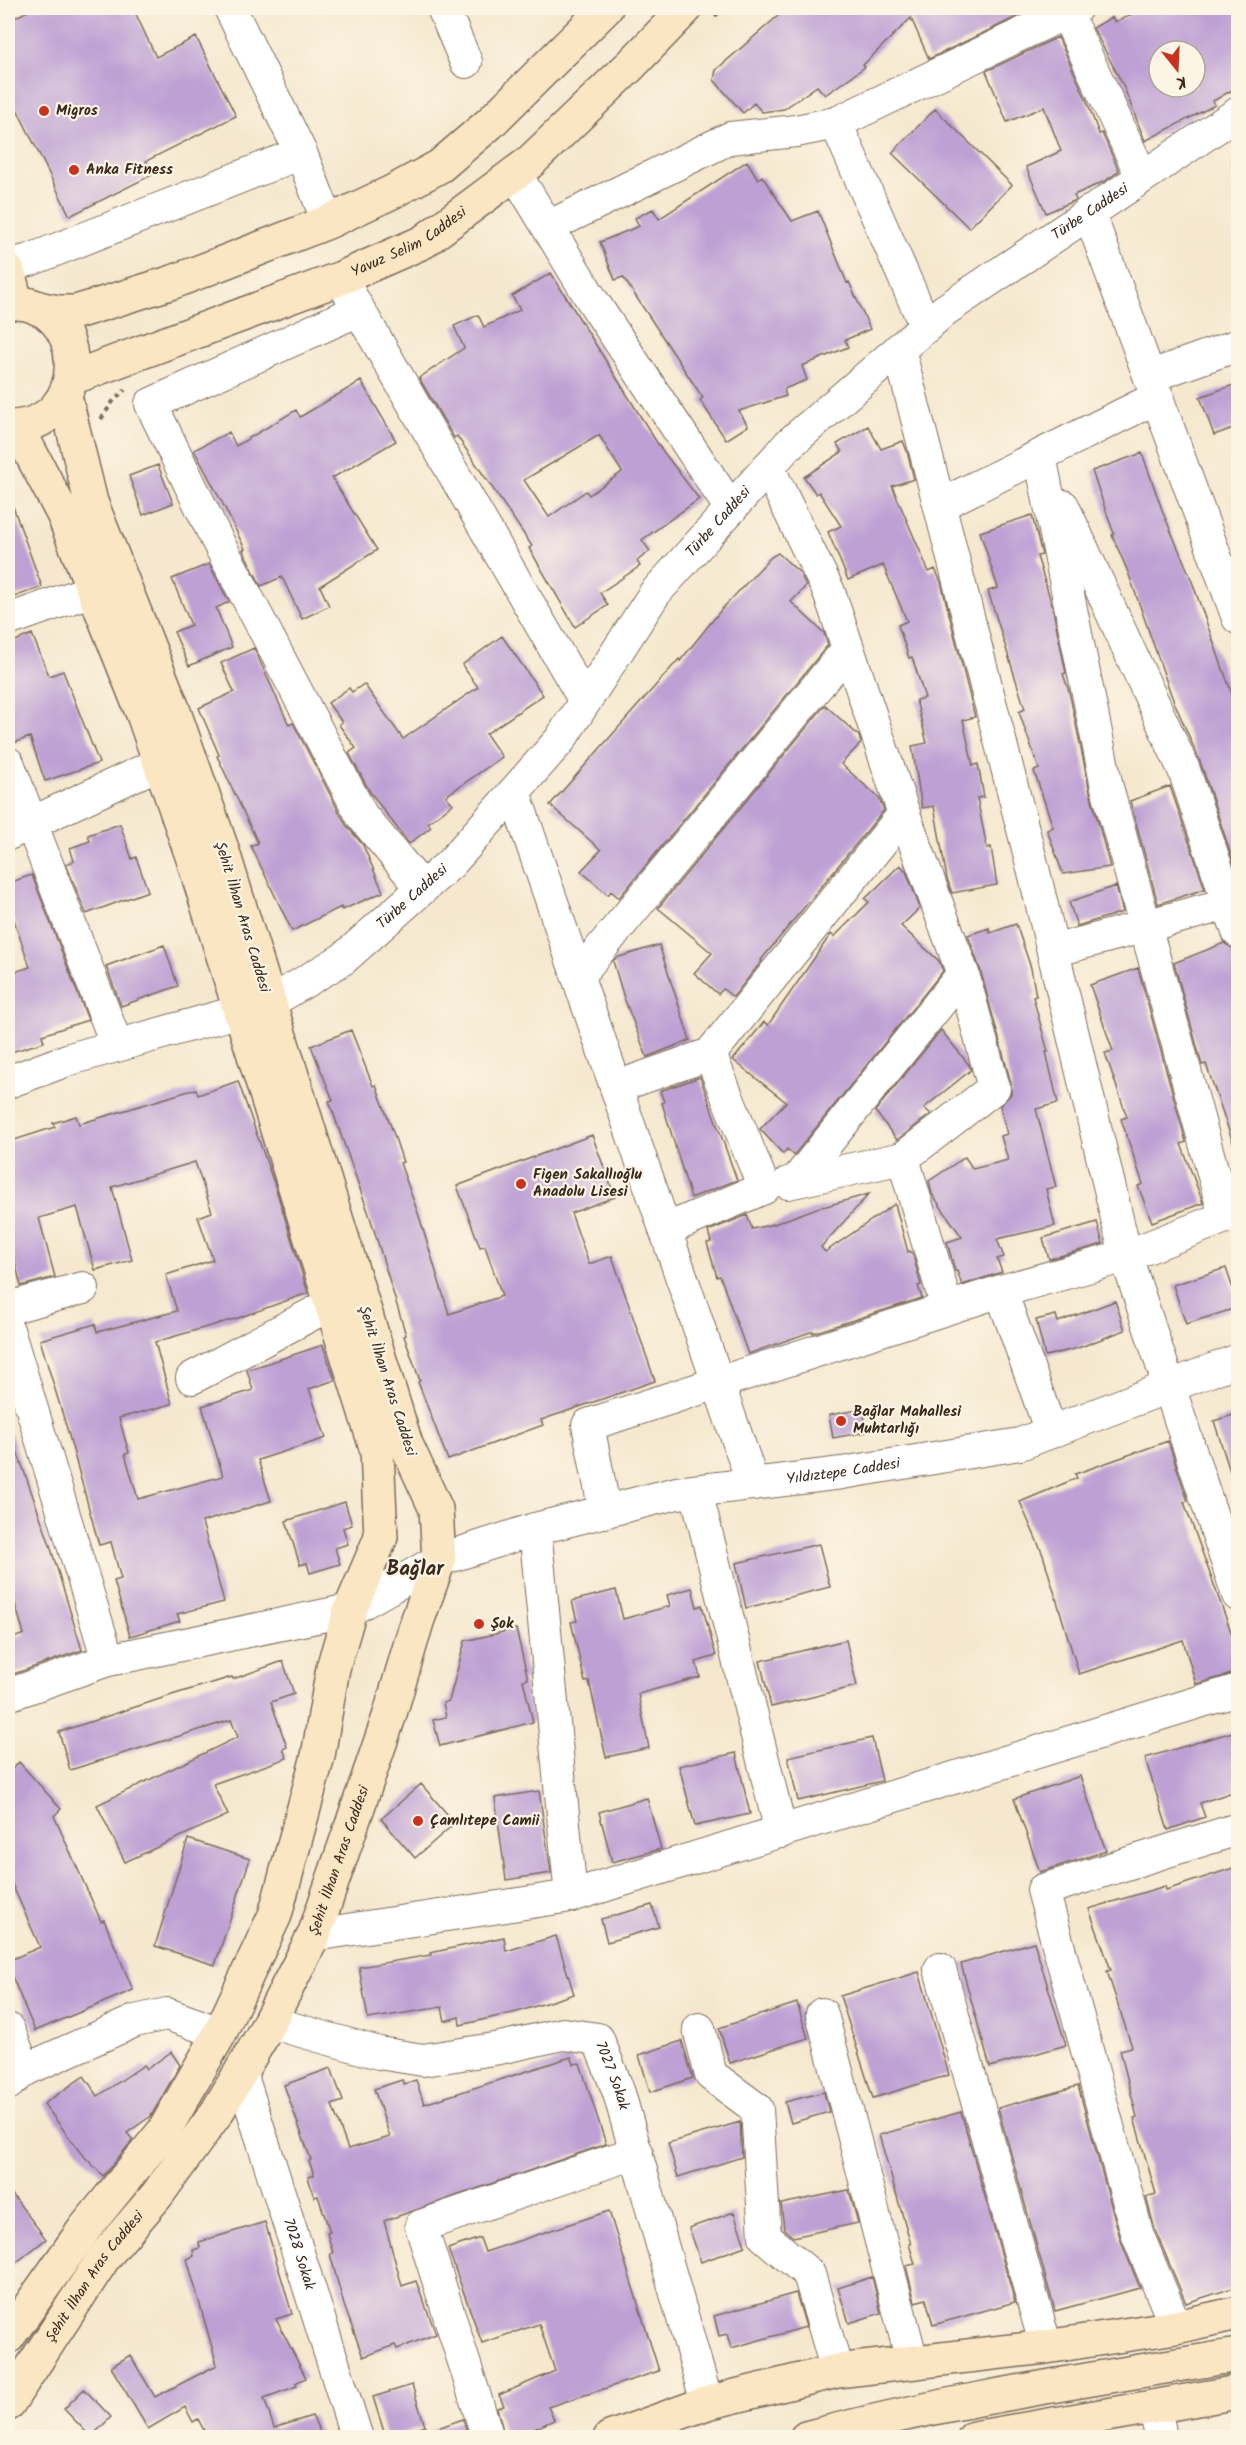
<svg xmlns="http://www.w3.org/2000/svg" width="1246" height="2445" font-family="Kalam,sans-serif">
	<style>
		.building { fill: #bea0d4; fill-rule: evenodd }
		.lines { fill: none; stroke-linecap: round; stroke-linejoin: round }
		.street-casing { stroke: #7c6c5c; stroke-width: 34 }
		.secondary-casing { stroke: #7c6c5c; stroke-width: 36 }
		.path { stroke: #7c6c5c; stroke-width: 4; stroke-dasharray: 4.5 4.5; stroke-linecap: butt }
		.street { stroke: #fff; stroke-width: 32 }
		.secondary { stroke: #fbe6c4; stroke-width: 33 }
		.poi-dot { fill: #c8321e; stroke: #fcf5e5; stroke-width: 2 }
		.labels { text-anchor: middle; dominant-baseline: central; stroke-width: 4.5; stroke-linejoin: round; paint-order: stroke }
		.poi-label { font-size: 15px; font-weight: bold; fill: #3b2a1e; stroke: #fcf5e5; text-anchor: start }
		.street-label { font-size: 15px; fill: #3b2a1e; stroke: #fcf5e5 }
		.district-label { font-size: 21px; font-weight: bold; fill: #3b2a1e; stroke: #fcf5e5 }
	</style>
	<rect width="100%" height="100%" fill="#fcf5e5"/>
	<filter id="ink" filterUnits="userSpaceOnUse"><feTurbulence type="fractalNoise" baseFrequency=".0167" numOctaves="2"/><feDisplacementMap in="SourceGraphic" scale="12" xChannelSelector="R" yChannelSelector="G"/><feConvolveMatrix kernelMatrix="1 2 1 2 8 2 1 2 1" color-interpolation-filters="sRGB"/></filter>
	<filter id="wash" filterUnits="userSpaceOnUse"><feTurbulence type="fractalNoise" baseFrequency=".008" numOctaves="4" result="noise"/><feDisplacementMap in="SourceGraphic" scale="24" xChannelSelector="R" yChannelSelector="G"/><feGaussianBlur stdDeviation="1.35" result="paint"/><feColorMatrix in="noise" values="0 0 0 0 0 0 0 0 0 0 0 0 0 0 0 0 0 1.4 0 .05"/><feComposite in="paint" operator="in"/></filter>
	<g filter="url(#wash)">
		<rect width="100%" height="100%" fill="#f5e8cf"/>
		<g id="blocks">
			<path class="building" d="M34,8h99l23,49 40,-20 40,79 -90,45 6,14 -82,41 -62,-125v-70z
				M787,8h248l-106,51 -18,-41 -48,47 2,2 -40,28 -8,-9 -33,23 -22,3 -8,-9 -11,10 -29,-33 2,-10z
				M1145,8h94v78l-26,15 2,4 -70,36 -22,-56 -30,-57 19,-11 3,5zM1159,51h36v36h-36z
				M1058,37l28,62 13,35 3,-1 17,38 -14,10 -31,14 2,5 -30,13 -20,-46 35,-16 -17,-44 -37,15 -21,-51z
				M935,109l77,76 -43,43 -77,-75z
				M747,161l11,18 4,-3 30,45 26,-10 29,72 2,-1 21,47 -25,11 3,7 -46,19 5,14 -23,9 2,7 -47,15 9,15 -22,14 -26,-40 3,-2 -80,-121 -8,3 -15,-38 39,-16 -4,-8 18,-9 6,10z
				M551,273l108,173 40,53 -57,41 8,11 -13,10 3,5 -40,27 8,12 -33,22 -46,-79 3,-2 -75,-110 -3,2 -35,-60 45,-30 -10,-22 24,-11 6,12 36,-17 -8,-14zM599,435l23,37 -33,23 -3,-4 -37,26 -25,-37z
				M361,381l35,60 -64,37 45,72 -57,36 9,20 -27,13 -20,-42 -21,9 -18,-36 2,-1 -21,-43 -30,-56 35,-18 7,14 60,-36 4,7z
				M1239,383v43l-25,9 -14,-38z
				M868,426l13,23 22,-8 4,10 7,28 -22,7 37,86 6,-3 6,13 34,135 -12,3 10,46 5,-2 6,33 -7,1 10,50 4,-1 6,38 -45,8 -5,-14 -13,-73 -12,2 -10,-62 15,-3 -11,-43 9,-2 -13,-41 -3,1 -11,-33 9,-4 -24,-56 -35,15 -20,-48 13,-6 -22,-34 -3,2 -12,-17 38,-25 -5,-8z
				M1142,453l22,62 26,61 49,138 -1,162 -37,-112 -29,-67 -44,-125 -16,-37 2,-1 -22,-63z
				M158,465l15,38 -30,12 -14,-39z
				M11,501l31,86 -34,12v-97z
				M1032,515l10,40 -5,1 15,49 14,68 -3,1 6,17 21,101 20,75 -47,7 -16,-44 6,-3 -19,-56 5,-2 -20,-57 6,-3 -37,-118 10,-3 -18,-56z
				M778,553l22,20 6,13 -15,16 33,31 4,12 -209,253 -8,-7 -3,4 -27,-24 20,-21 -51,-45 129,-146 1,2 41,-51 50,-53z
				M209,564l20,38 -13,6 16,39 -43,19 -15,-34 17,-7 -19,-46z
				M32,634l17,42 14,-5 36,92 -54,18 -15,-44 -22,8v-101z
				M502,636l41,59 -57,39 16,23 -56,39 7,8 -25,19 3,4 -22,17 -39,-52 -21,-39 7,-5 -17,-23 3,-3 -14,-19 21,-15 3,4 12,-8 39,55 75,-52 -16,-22z
				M254,648l35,77 4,-2 53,102 17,20 20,47 -41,18 -1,-3 -49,24 -41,-85 7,-3 -41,-87 2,-1 -20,-47 35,-16 -13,-29z
				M825,705l34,31 2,7 -20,21 38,34 5,12 -123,150 1,1 -29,36 -10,-8 -5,5 -24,-21 18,-20 -54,-45z
				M1170,786l35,103 -47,15 -28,-103z
				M120,824l12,35 4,-2 12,34 -62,23 -20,-50 8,-3 -4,-13 20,-7 -2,-6z
				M900,865l6,6 14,37 -19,18 38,35 4,10 -149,184 -7,-6 -4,5 -23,-25 26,-27 -53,-42 31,-38 4,3 63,-91 3,3 35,-35 -4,-3z
				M32,875l56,145 -46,15 2,7 -36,11v-79l22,-7 -16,-47 -3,1 -3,-12v-26z
				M1116,886l7,26 -46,14 -8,-24z
				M1016,924l15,44 5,28 -3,1 15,55h-2l12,51 -22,6 20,78 -10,2 9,37 -58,13 7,18 -7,2 5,13 -40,13 -5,-14h-2l-8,-29 15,-5 -30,-43 -3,-13 36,-24 8,12 35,-9 -7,-24 6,-2 -7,-28 11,-12v-11l-31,-114 -12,-34 21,-7 1,5z
				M1224,943l10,6h5v199h-4l-29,-84 -4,1 -28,-102z
				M164,945l14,41 -57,20 -15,-40z
				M659,945l31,95 -43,17 -23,-59 -11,-37 3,-3z
				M1138,968l48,174 -5,2 22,59 -51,19 -14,-36 5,-2 -22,-65 6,-2 -22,-64 8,-2 -23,-66z
				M351,1030l22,56 3,-1 17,47 10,30 -3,1 19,53 30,98 53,-18 -17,-50 -5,1 -23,-61 135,-51 23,62 -44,16 18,51 23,-8 43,125 -114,39 2,5 -95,35 -30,-78 2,-1 -16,-45 2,-1 -35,-115 -42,-119 4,-1 -22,-54z
				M941,1030l28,35 2,5 -47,38 7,6 -34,26 -22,-29z
				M700,1077l37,103 -46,18 -29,-95 2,-1 -4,-11z
				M238,1081l38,108 32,104 -70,25 -83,24 17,62 -53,14 10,35 -4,1 13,45 85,-23 -21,-70 51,-16 -6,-20 76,-25 12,35 -26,9 17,49 -68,22 13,41 -69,21 22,80 -47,12 3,7 -50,15 -16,-55 7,-2 -10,-37 -12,3 -31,-113 -28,-92 55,-16 2,8 80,-21 -11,-36 47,-15 -15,-43 14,-5 -17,-50 -83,25 20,73 -37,10 -18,-63 -38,11 16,59 -34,9 -13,-52v-92l47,-15 -2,-4 23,-7 3,8 117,-35 2,6z
				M869,1194l-48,53 4,5 70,-48 13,48 2,-1 3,4 8,30 -3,1 4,12 -109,35v-2l-65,23 -28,-78 -3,1 -10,-34 4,-1 -3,-11 39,-16 5,14 22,-5 48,-18 1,1z
				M1097,1222l6,22 -54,15 -6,-21z
				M1226,1268l13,39 -53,17 -13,-39z
				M1115,1301l10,29 -47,18 -33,8 -9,-36 20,-5 2,7z
				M863,1409l4,23 -34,6 -4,-23z
				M1239,1413v71h-5l-20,-63z
				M11,1434l38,108 33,108 -74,26v-36l16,-6 -16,-54v-145z
				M1168,1441l20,60 -4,1 55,152v18l-43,12 -13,-44 -104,34 -36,-119 -23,-53 57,-24 -2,-4z
				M345,1502l7,23 -9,3 5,16 -13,4 5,16 -30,9 -3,-10 -7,2 -14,-44z
				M819,1544l11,43 -84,21 -10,-45z
				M692,1588l5,19 5,-2 14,51 -20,6 4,15 -62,17 11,54 -43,9 -17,-76 -4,1 -14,-60 6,-1 -5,-20 44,-11 7,29 47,-13 -3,-11z
				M516,1629l12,50 -5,1 10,42 -93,24 -7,-26 13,-3 -3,-14 6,-2 16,-60z
				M846,1640l11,46 -86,21 -11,-46z
				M283,1661l11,33 -23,8 16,45 -4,2 4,9 -74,26 15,31 -103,47 -28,-57 141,-68 -7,-17 -161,50 -11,-38 116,-38 57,-17 1,2z
				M1239,1730v60l-39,13 5,14 -37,13 -23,-72z
				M872,1738l10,43 -84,20 -10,-44z
				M736,1753l14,61 -55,12 -16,-60z
				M19,1762l42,47 -7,7 47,105 3,-1 29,70 -98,41 -27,-64v-6l32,-14 -32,-72v-102z
				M1080,1776l26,75 -66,21 -26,-73z
				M421,1784l34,39 -40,35 -34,-39z
				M539,1791l12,82 -45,7 -11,-82z
				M647,1798l14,51 -49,13 -13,-50z
				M188,1839l62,20 -35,106 -60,-19z
				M1239,1866v420l-53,17 -31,-73 -9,-33 10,-3 -22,-76 3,-1 -17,-67 12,-3 -25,-76 4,-1 -22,-61 76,-23 1,4z
				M652,1905l7,22 -52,15 -6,-23z
				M556,1936l18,58 -57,18 -57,13 -1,-8 -14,4 -3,-14 -74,12 -9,-52 72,-12 -1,-2 74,-16 2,14z
				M1034,1942l32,103 -76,22 -29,-103z
				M919,1972l30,103 -76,23 -33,-102z
				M797,2003l11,35 -78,25 -11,-35z
				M682,2041l11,37 -43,14 -11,-37z
				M171,2052l9,13 -29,51 -24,17 6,7 -30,36 -23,-24 -36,-48 40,-28 14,20 46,-31 3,4z
				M571,2057l3,7 6,-1 26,81 -222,77 18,65 14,-5 20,53 -39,15 -2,-4 -32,12 -19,-52 -14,-51 3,-1 -6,-20 3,-1 -12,-36 -4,1 -6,-20 6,-2 -5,-14 2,-1 -27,-75 47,-17 12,33 -11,4 16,44 42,-12 -16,-48 28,-9 2,4 12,-4 8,24z
				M1078,2086l43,155 19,47 -85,23 -57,-203z
				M824,2092l5,20 -38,11 -6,-21z
				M961,2112l54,190 -82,23 -7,-26 -11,3 -9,-36 9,-2 -6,-20h2l-32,-109z
				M740,2122l2,35 -64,20 -10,-34z
				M8,2189l38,50 -38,30z
				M849,2190l9,33 -65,14 -9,-8 -3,-25z
				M609,2211l50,160 -111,36 6,13 -40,18h-9l-8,-30 7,-2 -5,-11 56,-24 -16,-47 -57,19 -34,-94 32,-11 5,14z
				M734,2212l11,34 -44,16 -12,-34z
				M265,2222l27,92 -16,5 30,59 -11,5 2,3 -33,12 10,30 38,-12 11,22h-115l-10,-19 -5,3 -8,-15 -37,22 -37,-62 19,-12 25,42 62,-32 -30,-106 7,-3 -1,-6 7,-2 -1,-6z
				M872,2277l9,36 -32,10 -11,-35z
				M796,2293l10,34 -75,21 -4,-14 -8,2 -5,-20z
				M412,2385l13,41 -39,12 -13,-41z
				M84,2389l27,28 -20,20 -27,-28z
				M463,2419l6,19h-48v-4z"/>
		</g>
	</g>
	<g filter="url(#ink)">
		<use href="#blocks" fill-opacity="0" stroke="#7c6c5c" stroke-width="1.5"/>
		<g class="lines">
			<defs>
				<g id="street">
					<path d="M230,8l71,145 27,69"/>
					<path d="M443,8l23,54"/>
					<path d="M1066,12l76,165"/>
					<path d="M836,123l240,-115"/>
					<path d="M515,173l77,127 139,209"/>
					<path d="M1089,212l149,406"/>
					<path d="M548,227l182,-89 66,-7 40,-8 90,204"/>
					<path d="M8,265l22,-5 271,-107"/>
					<path d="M348,291l237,410"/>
					<path d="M359,310l-208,94 65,134 146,278 60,72"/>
					<path d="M899,349l135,523 92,384 112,339"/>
					<path d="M1151,376l87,-31"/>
					<path d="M1040,456l67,331 118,429"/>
					<path d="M940,505l218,-108"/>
					<path d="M1063,506l121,264 54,162"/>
					<path d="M8,620l85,-30"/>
					<path d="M8,763l109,283"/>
					<path d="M514,792l239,692"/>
					<path d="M904,814l59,160 31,114 -91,70 44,150"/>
					<path d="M8,834l152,-71"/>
					<path d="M1053,951l185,-50"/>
					<path d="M578,976l270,-327"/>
					<path id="s1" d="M8,1082l62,-23 199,-56 74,-44 108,-96 109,-123 95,-147 134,-149 156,-134 293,-197"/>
					<path d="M616,1087l94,-33 194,-240 -75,-222 -61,-125"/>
					<path d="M796,1181l167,-207"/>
					<path d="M788,1183l115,-25"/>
					<path d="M665,1230l99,-42 -54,-134"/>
					<path d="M1001,1291l50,141"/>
					<path d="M8,1308l75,-20"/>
					<path d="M8,1330l100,330"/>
					<path d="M192,1378l139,-74"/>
					<path d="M696,1491l85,341"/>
					<path d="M605,1512l-17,-87 413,-134 125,-35 112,-44"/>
					<path d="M535,1529l36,367"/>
					<path id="s2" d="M8,1695l100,-35 242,-50 89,-50 96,-31 142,-36 165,-20 178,-29 218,-84"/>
					<path d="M314,1935l257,-39 667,-206"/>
					<path d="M940,1969l106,378"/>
					<path d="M822,2014l90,347"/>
					<path id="s3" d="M269,2022l110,31 44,7 77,-12 63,-14 35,5 21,54 88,310"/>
					<path d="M8,2029l17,41"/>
					<path d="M699,2029l12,46 46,34 8,128 44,37 28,97"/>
					<path id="s4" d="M241,2073l116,365"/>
					<path d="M8,2084l17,-14 110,-49 32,-7 53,19"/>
					<path d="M1176,2327l-38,-91 -95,-346 195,-61"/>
					<path d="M1155,2406l6,32"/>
					<path d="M488,2438l-67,-212 216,-74"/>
				</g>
				<g id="secondary">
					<path d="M8,271l8,31"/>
					<path d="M8,303c82,-6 87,125 0,124"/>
					<path d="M37,308l21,4h18l97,-30 155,-60 64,-30 48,-26 49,-42 117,-116"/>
					<path id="s5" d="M72,378l269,-100 82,-36 106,-79 102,-98 55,-57"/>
					<path d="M8,2337l77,-109 79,-97 56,-98 55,-118 43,-159 15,-88 17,-58 31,-73 -4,-86 -184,-592 -49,-142 -81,-203 -46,-87"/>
					<path id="s6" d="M8,2404l97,-148 52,-61 60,-83 45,-76 52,-101 75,-218 28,-95 22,-62 -3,-51 -30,-65 -184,-595 -50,-143 -81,-204 -26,-106"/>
					<path d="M610,2438l97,-35 130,-32 209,-24 130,-20 62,-14"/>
					<path d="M806,2438c142,-38 288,-59 432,-83"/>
					<path d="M974,2438l264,-46"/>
				</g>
			</defs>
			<use href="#street" class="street-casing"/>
			<use href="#secondary" class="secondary-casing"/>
			<path class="path" d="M715,16l8,-8
				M101,419l13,-19 11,-10"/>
			<use href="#street" class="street"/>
			<use href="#secondary" class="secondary"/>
		</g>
	</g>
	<g class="poi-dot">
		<circle cx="44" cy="111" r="6"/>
		<circle cx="74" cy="170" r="6"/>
		<circle cx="521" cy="1184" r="6"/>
		<circle cx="841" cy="1421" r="6"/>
		<circle cx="479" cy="1624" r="6"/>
		<circle cx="418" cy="1821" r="6"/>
	</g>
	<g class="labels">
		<g class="poi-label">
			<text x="56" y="111">Migros</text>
			<text x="86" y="170">Anka Fitness</text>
			<text x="533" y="1175">Figen Sakallıoğlu<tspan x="533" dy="17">Anadolu Lisesi</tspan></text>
			<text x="853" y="1412">Bağlar Mahallesi<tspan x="853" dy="17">Muhtarlığı</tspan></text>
			<text x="491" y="1624">Şok</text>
			<text x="430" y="1821">Çamlıtepe Camii</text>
		</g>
		<g class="street-label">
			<text stroke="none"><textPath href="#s1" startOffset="1424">Türbe Caddesi</textPath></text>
			<text stroke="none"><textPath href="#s5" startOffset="364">Yavuz Selim Caddesi</textPath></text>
			<text stroke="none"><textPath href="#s1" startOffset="938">Türbe Caddesi</textPath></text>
			<text stroke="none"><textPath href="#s1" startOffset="452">Türbe Caddesi</textPath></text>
			<text transform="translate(242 917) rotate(73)">Şehit İlhan Aras Caddesi</text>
			<text transform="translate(387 1381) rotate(72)">Şehit İlhan Aras Caddesi</text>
			<text stroke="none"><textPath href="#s2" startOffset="870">Yıldıztepe Caddesi</textPath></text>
			<text stroke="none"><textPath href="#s6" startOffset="640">Şehit İlhan Aras Caddesi</textPath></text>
			<text stroke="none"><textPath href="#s3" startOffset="376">7027 Sokak</textPath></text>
			<text stroke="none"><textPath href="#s4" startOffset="190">7028 Sokak</textPath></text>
			<text stroke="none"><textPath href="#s6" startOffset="154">Şehit İlhan Aras Caddesi</textPath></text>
		</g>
		<g class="district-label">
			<text x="415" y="1569">Bağlar</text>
		</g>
	</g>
	<rect width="1246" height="2445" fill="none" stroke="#fcf5e5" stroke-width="30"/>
	<g transform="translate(1177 69) rotate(162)"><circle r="28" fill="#fcf5e5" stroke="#afa495" stroke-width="1.5"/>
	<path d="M0-4.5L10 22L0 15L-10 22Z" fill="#c8321e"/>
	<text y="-9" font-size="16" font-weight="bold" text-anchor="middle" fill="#3b2a1e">K</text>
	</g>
</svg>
